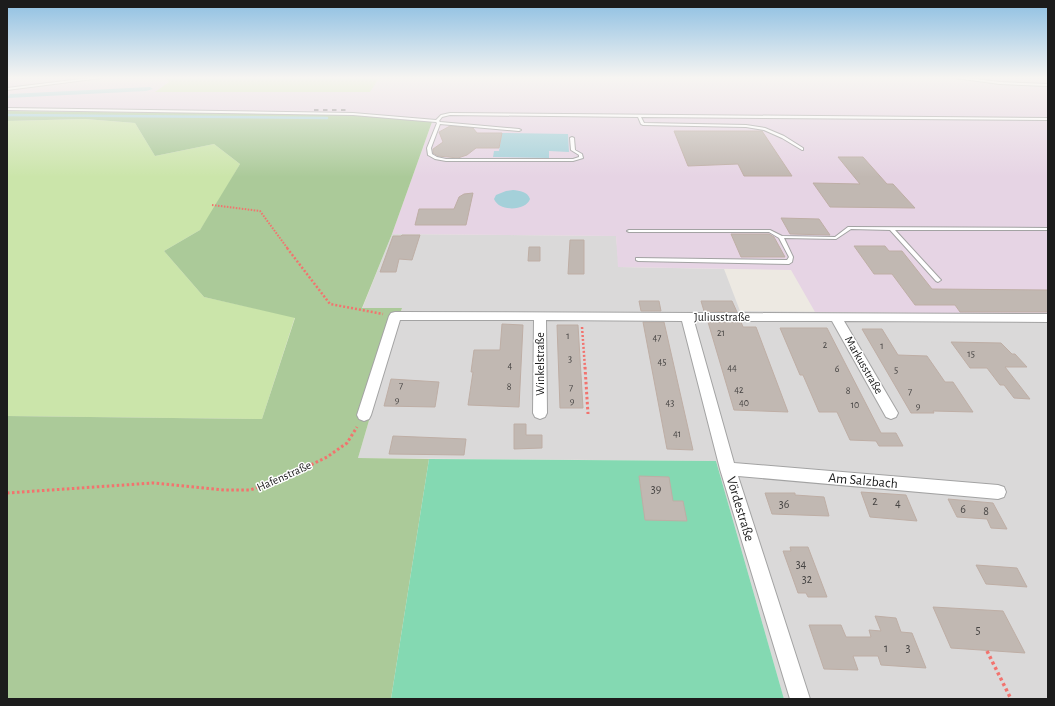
<svg xmlns="http://www.w3.org/2000/svg" width="1055" height="706" font-family="'Alegreya Sans',sans-serif">
	<style>
		.residential { fill: #dad9d9 }
		.industrial { fill: #e6d4e4 }
		.grass { fill: #cbe5aa }
		.forest { fill: #abca99 }
		.pitch { fill: #84d9b2 }
		.water { fill: #a4d0d9 }
		.lines { fill: none; stroke-linecap: round; stroke-linejoin: round }
		.stream { stroke: #a4d0d9; stroke-width: 2.5 }
		.building { fill: #c1b8b2; stroke: #beaea5 }
		.lane-casing { stroke: #a3a3a3; stroke-width: 2 }
		.street-casing { stroke: #a3a3a3; stroke-width: 2 }
		.path-far3 { stroke: #f2736e; stroke-width: 2; stroke-dasharray: 1.5 1.5; stroke-linecap: butt }
		.path-far2 { stroke: #f2736e; stroke-width: 2.5; stroke-dasharray: 2 2; stroke-linecap: butt }
		.path-far1 { stroke: #f2736e; stroke-width: 3; stroke-dasharray: 2.5 2.5; stroke-linecap: butt }
		.path { stroke: #f2736e; stroke-width: 3.5; stroke-dasharray: 3 3; stroke-linecap: butt }
		.lane { fill: #fff; fill-rule: evenodd }
		.street { fill: #fff; fill-rule: evenodd }
		.rail { stroke: #6a6a6a; stroke-width: 1.5; stroke-dasharray: 4.5 4.5; stroke-linecap: butt }
		.labels { text-anchor: middle; dominant-baseline: central; stroke-width: 3; stroke-linejoin: round; paint-order: stroke }
		.number-label { font-size: 10px; fill: #454342 }
		.street-label { font-size: 12px; fill: #1c1c1c; stroke: #fff }
		.near-number-label { font-size: 12px; fill: #454342 }
		.near-street-label { font-size: 14px; fill: #1c1c1c; stroke: #fff }
	</style>
	<rect width="100%" height="100%" fill="#ede9e2"/>
	<path class="residential" d="M392,234l224,2 3,31 105,2 16,42 308,3v385h-264l-68,-238 -358,-3 44,-149h-40z"/>
	<path class="industrial" d="M7,78h160l2,4 -13,10h213l10,-14h669v236l-233,-2 -24,-42 -173,-3 -2,-31 -224,-2 40,-112 -72,-7 -353,-4z"/>
	<path class="grass" d="M167,78h212l-9,14h-215l14,-10z
		M85,119l50,4 20,33 59,-12 26,20 -28,48 -12,18 -36,21 40,46 91,20 -33,102 -255,-3v-295z"/>
	<path class="forest" d="M7,111l353,4 72,7 -40,112 -30,74h40l-44,150 71,1 -38,240h-384v-283l255,3 33,-101 -91,-21 -40,-46 36,-21 40,-66 -26,-20 -59,12 -20,-33 -50,-4 -78,2z"/>
	<path class="pitch" d="M429,459l287,2 68,238h-393z"/>
	<path class="water" d="M150,87l3,2 -7,2 -139,7 3,-4z
		M502,133l66,1 1,18 -20,-1v7l-56,-1 1,-6h5z
		M513,190c7,1 14,1 17,9 -4,12 -31,13 -36,0l2,-4 10,-4z"/>
	<g class="lines">
		<path class="stream" d="M7,115l320,3"/>
	</g>
	<path class="building" d="M450,126l23,2 4,5h25l-3,15h-23l-9,7 -9,3 -20,-2 -5,-3v-4l10,-7 -4,-10z
		M674,131h88l30,45h-48l-6,-12 -50,2z
		M838,157h25l24,27h6l22,24 -85,-1 -17,-24 47,1z
		M473,193l-7,32h-51l4,-16h35l5,-12 5,-3z
		M781,218l38,1 11,16 -40,-1z
		M731,234h38l5,3 11,20h-44z
		M402,235h18l-8,25 -13,-1 -3,13h-16l13,-36h8z
		M570,240h14v34h-16z
		M854,246h31l4,5h13l30,38 116,1v22h-88l-5,-7h-40l-23,-31h-18z
		M529,247h11v14h-12z
		M639,301h20l2,10h-20z
		M701,301h31l5,11 -33,-1z
		M643,322h21l29,128 -26,-1z
		M708,322h33l2,5h13l32,85 -54,-2z
		M502,324l21,1 -4,82 -51,-2 5,-33h-2l3,-22h26z
		M557,325h21l5,83h-23z
		M780,328h47l54,105h15l7,13h-24l-3,-5 -26,-1 -13,-28h-18l-16,-37h-3z
		M862,329h20l16,26 29,1 18,26h8l20,30 -40,-1 1,2h-23z
		M951,342l50,1 11,11h3l12,13h-22l25,32 -16,-1 -10,-13h-4l-13,-17h-17z
		M391,379l48,3 -4,25 -51,-1z
		M514,424h12v11h16v13l-28,1z
		M393,436l73,3 -2,16 -75,-1z
		M639,476l30,1 4,24h10l4,20 -42,-1z
		M861,492l45,3 11,26 -47,-4z
		M765,493h30v2l29,2 5,19 -57,-2z
		M948,499l45,4 14,26 -16,-1 -4,-9 -30,-2z
		M790,547h18l19,50h-19l-2,-4h-8l-15,-42h8z
		M976,565l41,3 10,19 -41,-3z
		M933,607l70,4 22,42 -74,-5z
		M875,616l21,2 5,14 11,1 14,35 -45,-3 -3,-9h-25l5,14 -34,-1 -15,-44h32l5,12h25l-2,-7 12,1z"/>
	<g class="lines">
		<defs>
			<path id="lane" d="M89,78h12l-94,12v-2z
				M955,78h12l33,4 48,2v2l-48,-2z
				M7,108l346,5 83,7 5,-5 9,-2 598,5v2l-407,-3 3,6 102,2 19,3 19,8 19,12v2h-1l-20,-12 -18,-8 -18,-3 -103,-2 -2,-1 -3,-7 -188,-2 -8,2 -3,4 1,1 79,7 2,1 -2,1 -79,-7 -9,24 1,6 5,3 9,2h127l6,-2v-2l-8,-5 -1,-12 2,-1 2,1 1,12 7,4 1,4 -10,3h-127l-11,-2 -7,-4 -1,-7 10,-25 -1,-1 -83,-7 -346,-5z
				M848,227l200,1v2h-153l45,49 1,1 -3,2 -2,-1 -46,-51 -39,-1 -15,10 -52,-1 9,19 -1,5 -3,2 -151,-3 -2,-1v-2l151,2 2,-3 -10,-19 -10,-6h-140l-2,-1 2,-1h141l12,6 53,1z"/>
			<path id="street" d="M395,312l653,2v8l-204,-1 54,92 -2,4 -5,2 -5,-2 -54,-96h-138l40,142 264,22 6,2 2,5 -2,5 -6,2 -260,-23 72,223h-20l-70,-230 -38,-148 -136,-1 1,93 -2,4 -5,2 -5,-2 -2,-4 1,-93h-134l-29,95 -2,4 -5,2 -5,-2 -2,-4 32,-99 2,-3z"/>
		</defs>
		<use href="#lane" class="lane-casing"/>
		<use href="#street" class="street-casing"/>
		<path class="path-far3" d="M212,205l48,6 28,38"/>
		<path class="path-far2" d="M287,248l43,56 53,10
			M582,327l3,41"/>
		<path class="path-far1" d="M585,367l3,47
			M7,493l146,-10 72,7h25l34,-12 43,-21 20,-14 10,-16"/>
		<path class="path" d="M987,651l24,48"/>
		<use href="#lane" class="lane"/>
		<use href="#street" class="street"/>
		<path class="rail" d="M314,110h36"/>
	</g>
	<linearGradient id="sky" x2="0" y2="1"><stop stop-color="#8dbfe2"/><stop offset="0.44" stop-color="#f7f5f2"/><stop offset="1" stop-color="#f7f5f2" stop-opacity="0"/></linearGradient>
	<rect width="1055" height="177" fill="url(#sky)"/>
	<g class="labels">
		<g class="number-label">
			<text x="721" y="333">21</text>
			<text x="568" y="336">1</text>
			<text x="657" y="338">47</text>
			<text x="825" y="345">2</text>
			<text x="882" y="346">1</text>
			<text x="971" y="354">15</text>
			<text x="570" y="359">3</text>
			<text x="662" y="362">45</text>
			<text x="510" y="366">4</text>
			<text x="732" y="368">44</text>
			<text x="837" y="369">6</text>
			<text x="896" y="370">5</text>
			<text x="401" y="386">7</text>
			<text x="509" y="387">8</text>
			<text x="571" y="388">7</text>
			<text x="739" y="390">42</text>
			<text x="848" y="391">8</text>
			<text x="910" y="392">7</text>
			<text x="397" y="400">9</text>
			<text x="572" y="401">9</text>
			<text x="670" y="403">43</text>
			<text x="744" y="403">40</text>
			<text x="855" y="405">10</text>
			<text x="918" y="406">9</text>
			<text x="677" y="434">41</text>
		</g>
		<g class="street-label">
			<text x="722" y="317">Juliusstraße</text>
			<text transform="translate(540 364) rotate(-90)">Winkelstraße</text>
			<text transform="translate(864 365) rotate(60)">Markusstraße</text>
			<text transform="translate(284 476) rotate(-24)">Hafenstraße</text>
		</g>
		<g class="near-number-label">
			<text x="656" y="489">39</text>
			<text x="875" y="501">2</text>
			<text x="898" y="503">4</text>
			<text x="784" y="504">36</text>
			<text x="963" y="509">6</text>
			<text x="986" y="511">8</text>
			<text x="801" y="564">34</text>
			<text x="807" y="579">32</text>
			<text x="978" y="630">5</text>
			<text x="886" y="648">1</text>
			<text x="908" y="648">3</text>
		</g>
		<g class="near-street-label">
			<text transform="translate(863 481) rotate(5)">Am Salzbach</text>
			<text transform="translate(740 509) rotate(73)">Vördestraße</text>
		</g>
	</g>
	<rect width="1055" height="706" fill="none" stroke="#1c1c1c" stroke-width="16"/>
</svg>
